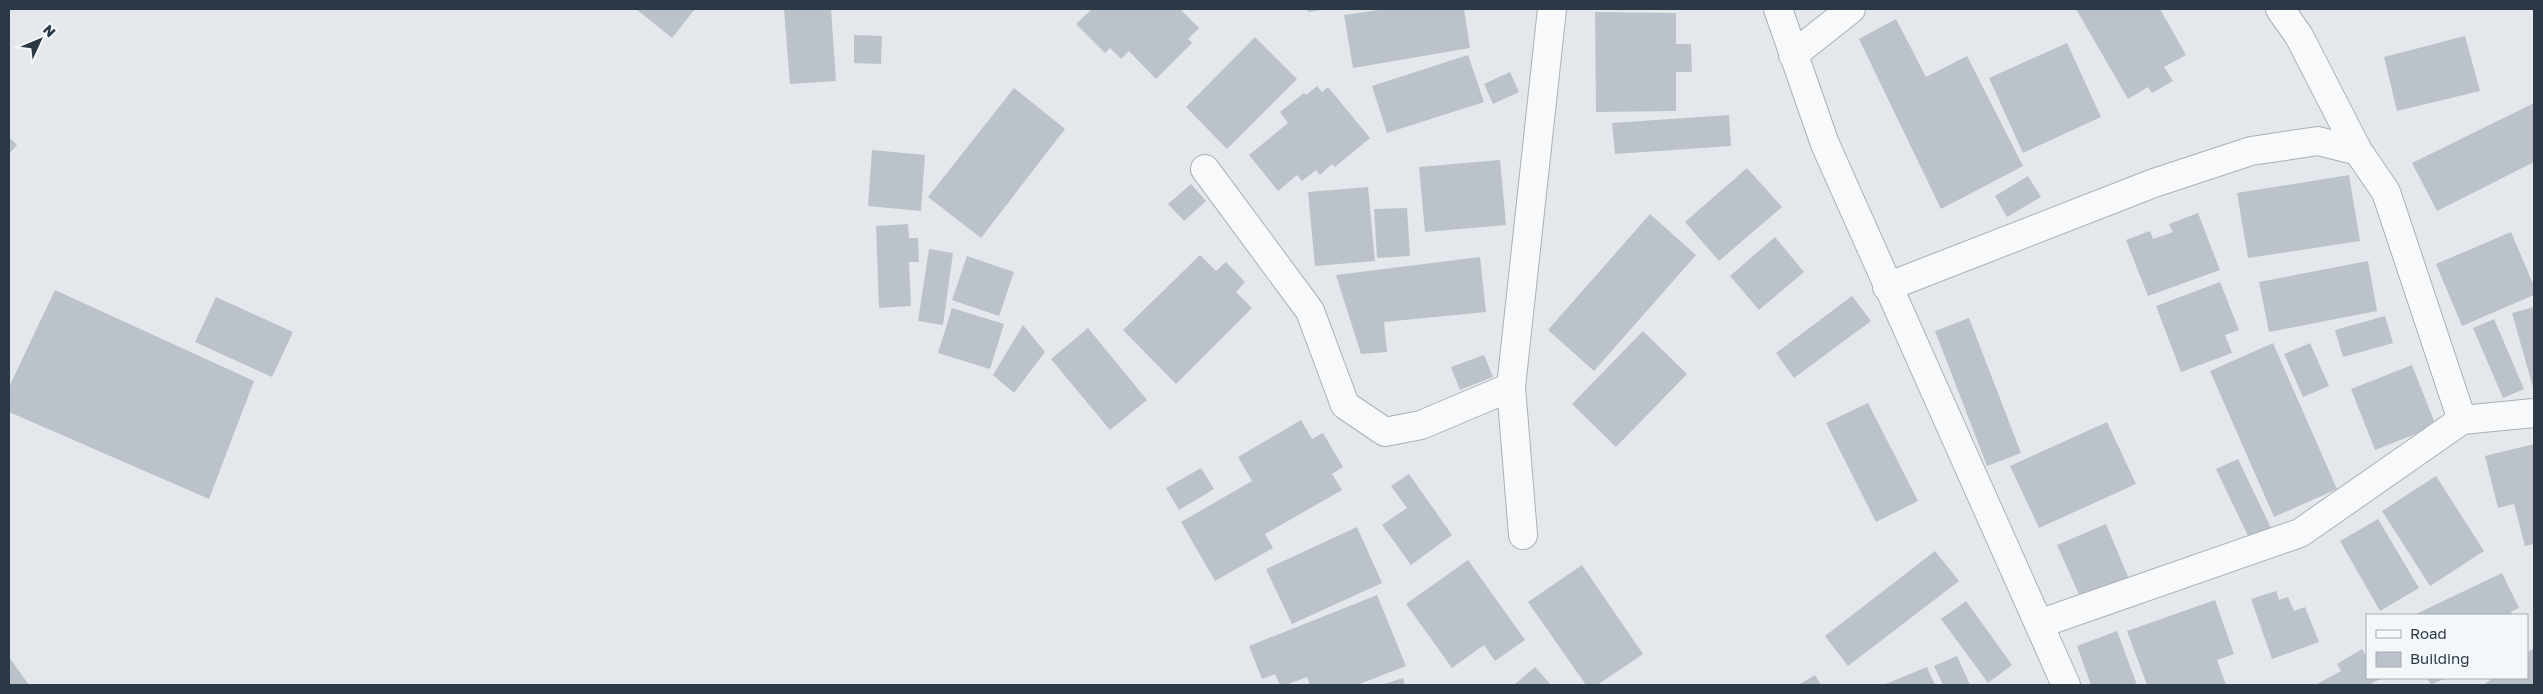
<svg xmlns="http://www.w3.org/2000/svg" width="2543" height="694" font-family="'Golos Text',sans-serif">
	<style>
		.building { fill: #bbc2ca }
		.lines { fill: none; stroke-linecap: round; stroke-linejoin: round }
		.street-casing { stroke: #a9b0b7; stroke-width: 30 }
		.street { stroke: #f7f9fa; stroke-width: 28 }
	</style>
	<rect width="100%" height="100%" fill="#e4e8ec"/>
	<path class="building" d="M636,9h59l-23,29z
		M784,9h47l5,72 -46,3z
		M1092,9h88l19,19 -11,11 4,4 -36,36 -27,-28 -8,8 -11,-11 -5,5 -29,-29z
		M1307,9h14v1l-13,2z
		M1385,9h79l6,39 -117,20 -9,-53z
		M2076,9h84l26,46 -22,12 9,14 -21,12 -4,-6 -20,12z
		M1595,12l81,1v31h15l1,28h-16v39l-80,1z
		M1896,19l30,58 41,-21 56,110 -82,43 -82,-170z
		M854,35l28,1 -1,28 -27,-1z
		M2465,36l15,55 -83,20 -13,-54z
		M1255,37l42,42 -70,70 -41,-42z
		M2067,43l34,74 -78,36 -34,-75z
		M1468,55l16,47 -97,31 -15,-47z
		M1510,72l9,20 -26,12 -9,-20z
		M1317,86l5,6 6,-5 42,51 -35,29 -3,-3 -12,11 -4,-5 -14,11 -5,-6 -19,16 -29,-36 39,-32 -8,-11 24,-19 2,2z
		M1014,88l51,41 -84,109 -53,-41z
		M2534,103v59l-97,49 -25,-48z
		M1729,115l2,31 -116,8 -3,-31z
		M9,137l8,8 -8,9z
		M872,150l53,5 -4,56 -53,-5z
		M1500,160l6,65 -81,7 -6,-65z
		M1747,168l35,39 -63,54 -34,-39z
		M2349,175l11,66 -112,17 -11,-65z
		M2028,176l13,21 -34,20 -12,-21z
		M1191,184l15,17 -22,20 -16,-17z
		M1368,187l7,74 -60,5 -7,-74z
		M1407,208l3,48 -33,2 -3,-49z
		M2198,213l22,57 -72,26 -22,-56 24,-9 3,8 20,-7 -4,-8z
		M1650,214l46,41 -102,116 -46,-41z
		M908,224l1,14h9l1,24h-10l2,44 -32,2 -3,-82z
		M2511,232l23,54v9l-72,31 -26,-62z
		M1775,237l29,35 -45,38 -29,-34z
		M929,249l24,4 -10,72 -25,-4z
		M1200,255l16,16 10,-9 19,20 -9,10 16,16 -76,76 -53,-54z
		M967,256l47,16 -15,44 -47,-16z
		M1480,257l6,55 -102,10 3,30 -26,2 -25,-79z
		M2368,261l9,50 -108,21 -10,-50z
		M2220,282l19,48 -14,5 7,18 -51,19 -25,-66z
		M55,290l199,91 -45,118 -200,-87v-25z
		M1852,296l19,25 -77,57 -18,-25z
		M216,297l77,35 -21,45 -77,-35z
		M2534,307v84l-22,-78z
		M952,308l52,16 -14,45 -52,-16z
		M2385,316l8,27 -50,14 -8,-27z
		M1969,318l52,135 -34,13 -52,-135z
		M2494,319l30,70 -21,9 -30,-70z
		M1023,325l22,27 -31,41 -21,-18z
		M1088,328l59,72 -37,30 -59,-71z
		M1643,331l44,43 -71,73 -44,-43z
		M2273,343l64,146 -63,28 -64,-146z
		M2310,343l19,43 -26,11 -19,-43z
		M1484,355l9,22 -33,13 -9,-23z
		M2412,365l24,61 -61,24 -24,-61z
		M1868,403l50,98 -42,21 -50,-99z
		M1301,420l11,19 11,-6 20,34 -11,7 10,16 -77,44 8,14 -58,33 -34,-59 71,-41 -14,-24z
		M2107,422l29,62 -97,44 -29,-62z
		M2534,444v100l-9,2 -11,-42 -16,4 -13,-52z
		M2238,459l34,71 -22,10 -34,-71z
		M1201,468l13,21 -35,21 -13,-22z
		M1409,474l43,61 -41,30 -29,-40 25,-17 -16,-22z
		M2436,476l48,75 -54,35 -48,-75z
		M2378,519l41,69 -39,23 -40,-70z
		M2106,524l23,55 -48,20 -24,-54z
		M1357,527l25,56 -90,41 -26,-55z
		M1935,551l24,30 -111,85 -23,-30z
		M1468,560l57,80 -30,21 -11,-16 -32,23 -46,-64z
		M1582,565l61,89 -46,31h-11l-58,-83z
		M2502,573l17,35 -8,4 1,3h-98z
		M2276,591l3,9 9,-3 6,14 11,-4 14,35 -47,17 -21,-60z
		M1377,595l29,71 -49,19h-47l-3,-8 -21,8h-6l-5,-11 -13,5 -13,-33z
		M2215,600l19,54 -17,6 9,25h-79l-20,-54z
		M1966,601l46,64 -24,18 -47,-64z
		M2117,631l20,54h-46l-14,-39z
		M2534,648v37h-51l10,-7h34v-25z
		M2362,649l5,8v21l13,1 -11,6h-54l26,-14 -4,-7z
		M1957,656l13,29h-27l-9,-19z
		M9,657l20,28h-20z
		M1535,667l16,18h-37z
		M1927,667l8,18h-52z
		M1815,675l6,10h-23z
		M1403,678l2,7h-24z
		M2427,678h19l-15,7z"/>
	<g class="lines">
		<defs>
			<path id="street" d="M1778,9l47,135 241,541
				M2280,9l19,27 59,115
				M1793,55l58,-46
				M1205,169l105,142 35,94 40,27 36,-7 90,-38
				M1887,287l267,-104 97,-32 67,-10 40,10 28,41 76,228
				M1523,535l-12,-148 41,-378
				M2039,624l261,-91 162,-113 72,-7"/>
		</defs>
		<use href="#street" class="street-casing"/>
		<use href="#street" class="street"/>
	</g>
	<rect width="2543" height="694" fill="none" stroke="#2b3845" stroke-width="20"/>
	<rect x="2366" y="614" width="162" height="65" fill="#f4f7f9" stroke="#a4abb1"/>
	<rect x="2376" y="630" width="25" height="8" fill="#f7f9fa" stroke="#a4abb1"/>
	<text x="2410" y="639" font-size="15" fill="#2b3845">Road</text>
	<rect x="2376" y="652" width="25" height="15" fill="#bbc2ca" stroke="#a4abb1"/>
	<text x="2410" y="664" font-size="15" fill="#2b3845">Building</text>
	<g transform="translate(40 40) rotate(46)" stroke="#f4f7f9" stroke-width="4" paint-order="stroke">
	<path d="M0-4L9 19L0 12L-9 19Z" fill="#2b3845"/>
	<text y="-8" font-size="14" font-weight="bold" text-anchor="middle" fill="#2b3845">N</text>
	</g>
</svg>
